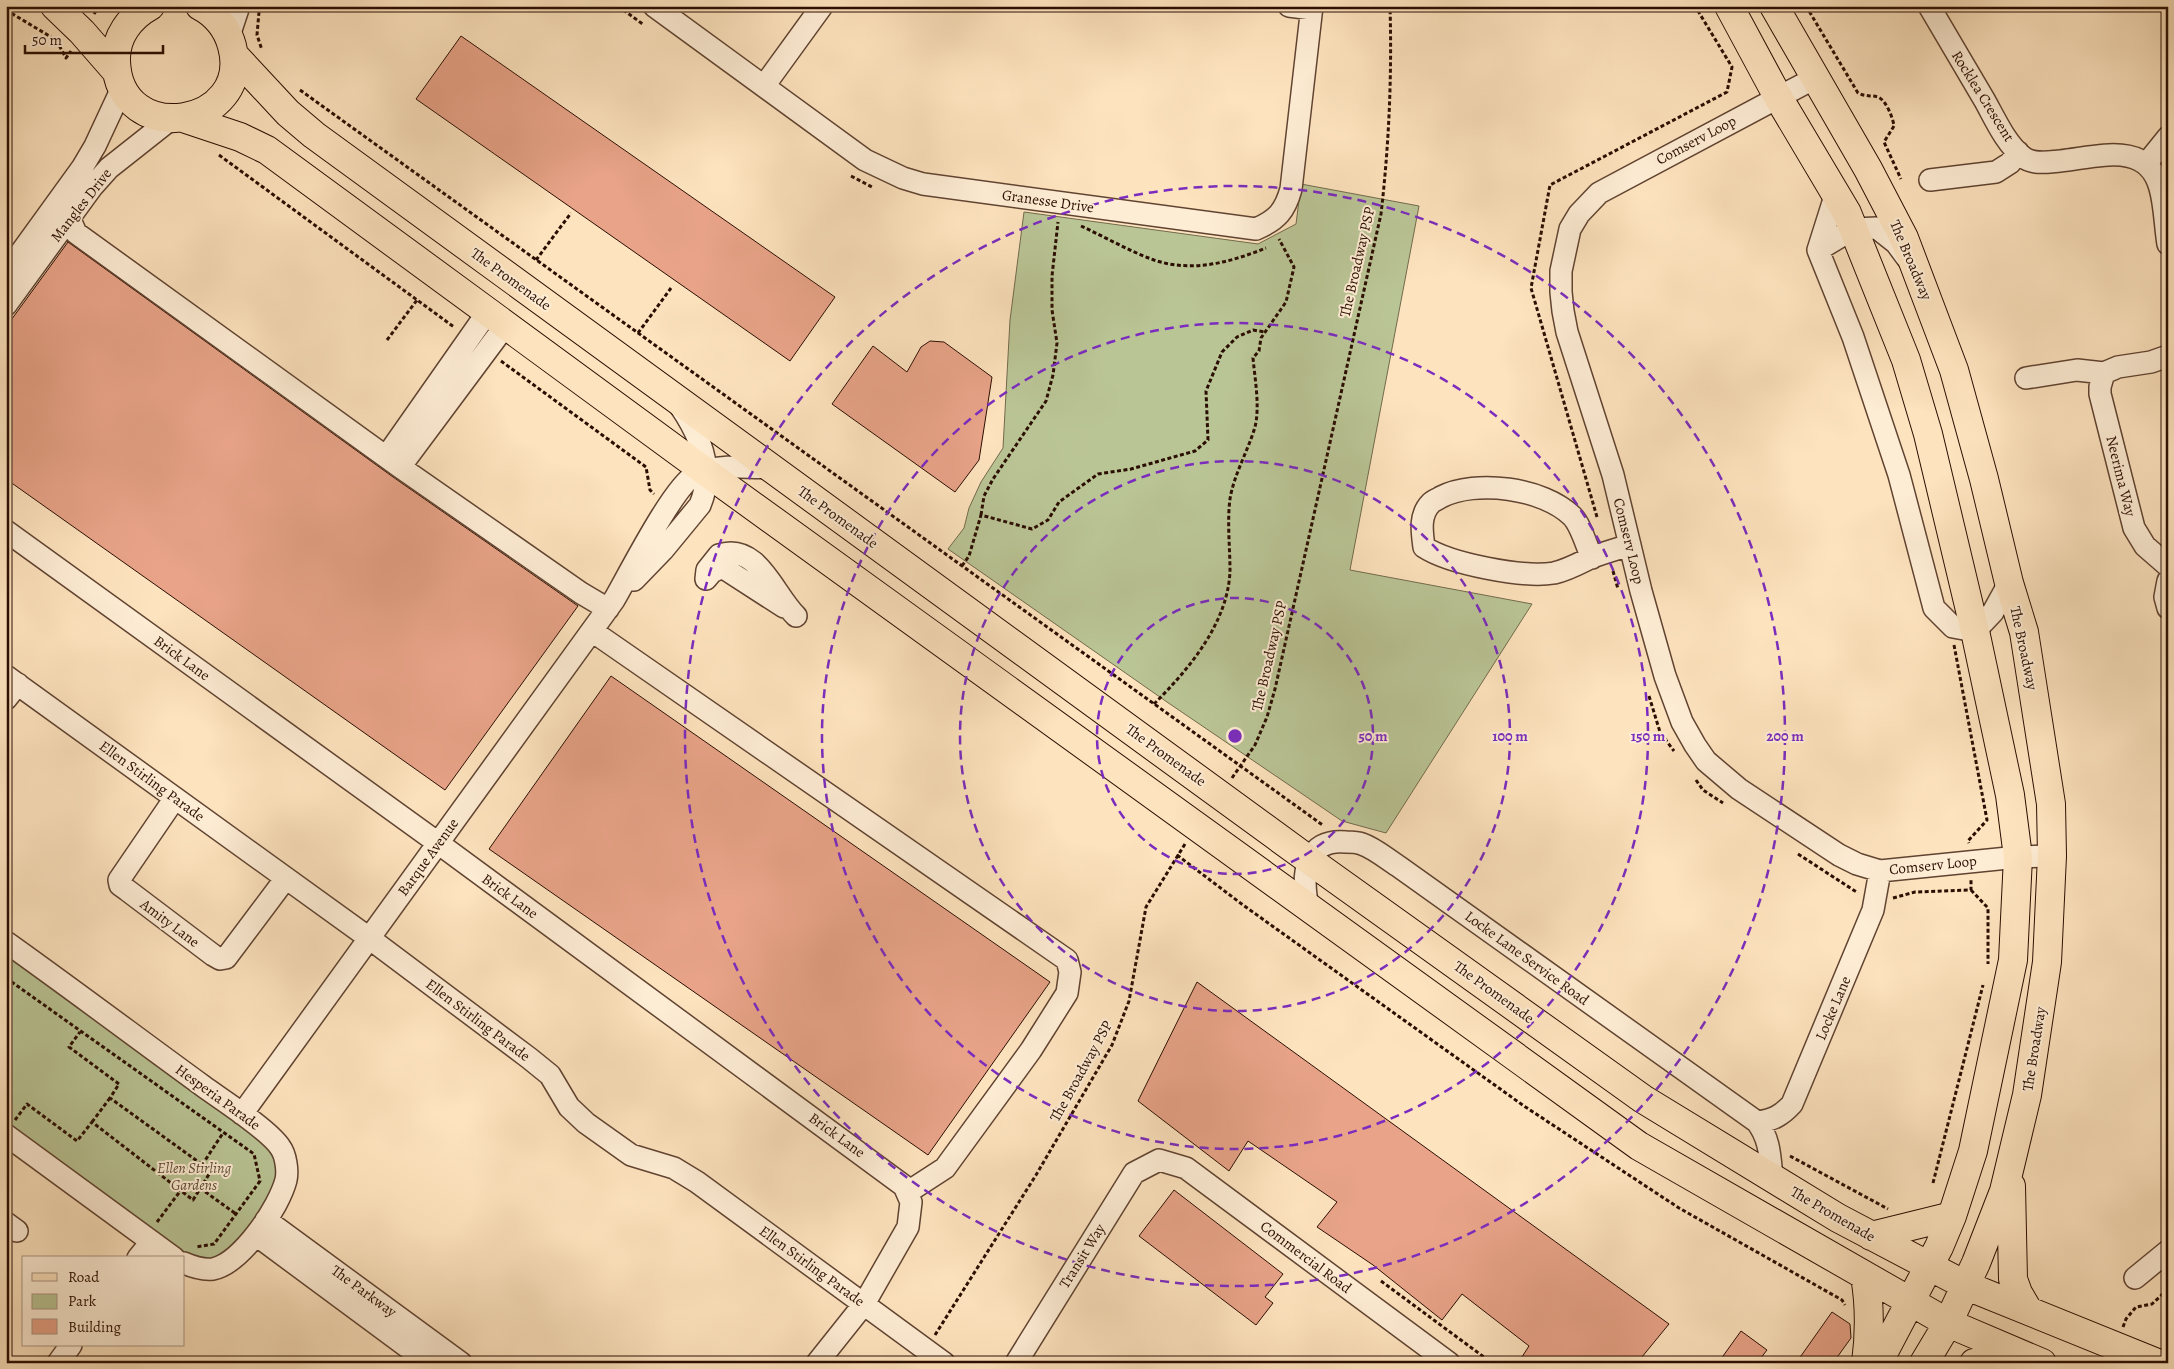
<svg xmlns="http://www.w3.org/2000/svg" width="2174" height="1369" font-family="Alegreya,serif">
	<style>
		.green { fill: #bac596; stroke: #726a4c }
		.building { fill: #e8a388; stroke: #2b0e02 }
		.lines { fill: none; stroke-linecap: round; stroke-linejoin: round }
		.minor-casing { stroke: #604331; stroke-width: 24 }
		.major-casing { stroke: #2b0e02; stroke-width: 30 }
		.path { stroke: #2b0e02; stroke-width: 3; stroke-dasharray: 4 2.5; stroke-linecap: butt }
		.minor { stroke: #feedd5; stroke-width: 21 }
		.major { stroke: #fde3be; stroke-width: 28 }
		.ring { fill: none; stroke: #7b2cbf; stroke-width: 2.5; stroke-dasharray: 9 6 }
		.labels { text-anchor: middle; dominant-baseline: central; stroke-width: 4; stroke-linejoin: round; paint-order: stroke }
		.street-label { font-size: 15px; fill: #2b0e02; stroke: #feedd5 }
		.park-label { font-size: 15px; font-style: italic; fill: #5d4e36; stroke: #feedd5 }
		.centre { fill: #7b2cbf; stroke: #feedd5; stroke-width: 2.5 }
		.ring-label { font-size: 15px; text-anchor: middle; font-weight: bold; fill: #7b2cbf; stroke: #feedd5; stroke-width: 4; stroke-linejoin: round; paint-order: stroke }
	</style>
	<rect width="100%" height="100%" fill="#fde3be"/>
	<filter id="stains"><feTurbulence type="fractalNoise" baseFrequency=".004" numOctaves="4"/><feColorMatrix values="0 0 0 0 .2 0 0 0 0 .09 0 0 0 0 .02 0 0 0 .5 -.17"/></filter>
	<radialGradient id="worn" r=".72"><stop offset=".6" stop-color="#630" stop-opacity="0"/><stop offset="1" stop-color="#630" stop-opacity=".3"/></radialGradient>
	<path class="green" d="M1301,184l118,22 -69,364 182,34 -146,229 -44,-12 -175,-119 -219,-153 16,-21 5,-20 12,-26 22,-34 7,-128 14,-108 234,32 38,-20z
		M6,942l236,172 44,48 -20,58 -62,49 -198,-134z"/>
	<path class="building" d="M461,36l374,261 -45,64 -374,-262z
		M68,242l325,235 185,129 -133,184 -439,-311v-152z
		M930,341l14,1 48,35 -13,83 -24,32 -123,-88 41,-58 34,26 14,-25z
		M611,676l439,306 -122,173 -439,-306z
		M1197,982l472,342 -32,39h-119l11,-17 -67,-52 -20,26 -69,-55 -56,-38 20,-25 -89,-61 -19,30 -91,-70z
		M1174,1190l109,84 -18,23 8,6 -17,22 -117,-89z
		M1832,1312l18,12 1,14 -18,25h-37z
		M1741,1331l26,19 -10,13h-39z"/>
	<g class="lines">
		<defs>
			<path id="minor" d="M654,6l211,154 38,18 20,6 333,45c21,-9 29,-18 35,-40l21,-183
				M1289,6l23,3
				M1929,6c19,32 37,63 56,95 10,18 21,43 38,56 10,8 25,5 37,4 38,-4 87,-21 100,27 5,18 5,38 8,56
				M229,36l10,-30
				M1815,78l-216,115 -20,21 -9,15 -9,42v21l2,19 4,21 46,143 28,116 24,85 17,46 13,23 11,16 33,28 100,66 18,9 23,7 138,-14 34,-1
				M764,86l58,-80
				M2147,163l21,-26
				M1930,180l66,-8 14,-9 8,-11
				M67,190l-3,16 12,27 324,234 181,126 27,16
				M1836,193l-18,57 35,87 46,138 35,133 19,19 22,4 18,-19 16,-29
				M1818,250l35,-21 24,-1 19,15 11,15
				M6,273l76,-105 13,-22 27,-58
				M6,305l86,-118 17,-19 62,-49
				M2104,373l-4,14v7l34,134 11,18 23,20
				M2026,378l51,-8 27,3 14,-6 33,-5 17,-6
				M386,457l101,-144
				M400,467l105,-141
				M6,531l432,312 466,343 7,16 -3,25 -44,77 -47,59
				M1592,558c-6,-13 -11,-33 -20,-42 -29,-28 -96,-37 -131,-19 -3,2 -8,4 -10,6 -12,12 -9,29 -7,44 26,17 99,31 130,26 13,-3 24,-9 36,-15 13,-5 27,-9 40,-13
				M706,579l1,-9 12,-15c39,-13 55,40 77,61
				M706,579l6,-7 10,-5 62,40
				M634,580l29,-30 37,-45c15,-35 0,-70 -20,-99
				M2168,581l-3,16 3,11
				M592,631l475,329 3,12 -3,21 -36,57 -86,118 -37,24
				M6,676l363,262 160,120 21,17 19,32 17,16 45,32 43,13 23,14 247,181
				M6,699l12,-15
				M175,798l-56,82 1,5 7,5 86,65 7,4 6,-1 60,-80
				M1308,907c-7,-32 -3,-69 38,-65 5,0 11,0 16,2 12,4 25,15 36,22l359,256c13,17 13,35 15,56
				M6,942c66,47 131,96 197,144 19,14 65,43 77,61 6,8 8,24 6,33 -7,27 -44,83 -73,89 -10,1 -20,-2 -29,-6
				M242,1114l372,-514c14,-24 60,-115 81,-125 22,-11 51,-8 75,-7
				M1757,1122c16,-2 24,-6 35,-18l81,-194 7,-39
				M6,1135l168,123
				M266,1220l195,143
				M6,1223l11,8
				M256,1235l173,128
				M138,1258l13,-16
				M2135,1278l33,-27
				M58,1363l13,-18
				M1016,1363l118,-190 25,-13 27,8 263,195"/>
			<path id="major" d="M55,6l27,26 34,39
				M150,6c-20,11 -35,31 -34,55 3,89 138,66 116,-15 -5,-18 -15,-31 -32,-40
				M1729,6l49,91 69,116 59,147 22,74 47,197 35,164 8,62 -5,103 -40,191 -21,65 -13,31 -61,116
				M1774,6l94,163 36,69 50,132 30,109 25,104 15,49 27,172 1,52 -5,106 -20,133 -23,96 -28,72 -28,60 -24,40
				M234,55l54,58 26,22 995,725 334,239 195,119 129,68 190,77
				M186,119l54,18 27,13 439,322 933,674 309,177 94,40
				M2011,1186l2,93 5,14 10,17
				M1871,1236l81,-20
				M1865,1276c5,29 5,57 1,87
				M1974,1363l51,-4"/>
		</defs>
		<use href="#minor" class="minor-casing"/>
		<use href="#major" class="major-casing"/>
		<path class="path" d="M618,6l26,19
			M1806,6l52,87c8,4 13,2 20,4 8,3 15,21 16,29l-10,16 17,37
			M6,10l50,30 10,18 5,-7
			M259,12l-2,23 5,15
			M94,14l5,-8
			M300,90l1024,736
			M219,155l235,172
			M851,176l21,11
			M1081,226c24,11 48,25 73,34 38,13 77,2 112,-12
			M536,260l35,-47
			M638,333l33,-45
			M387,340l30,-40
			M501,361l145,106 4,23 4,4
			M981,515l3,-19 9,-17 53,-78 7,-26 4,-32 -5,-33v-34l6,-54
			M1597,517l-66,-229 19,-103 177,-93 5,-25 -37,-61
			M962,566l7,-10 12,-41 51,14 16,-9 11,-18 39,-28 33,-5 64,-18 13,-11 -2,-49 16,-39 15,-15 16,-7 12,2
			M1613,571l5,18
			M1954,645l33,175 -19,21 1,2
			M1649,696l11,36 14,19
			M1154,704c35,-35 74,-81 76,-133 0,-24 -3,-49 0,-72 4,-25 18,-48 25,-72 5,-21 0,-47 -2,-69l6,-7 2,-13 25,-36 8,-35 -15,-28
			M1232,778l23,-33 12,-28 8,-28 106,-475c8,-69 11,-139 9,-208
			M1696,780l7,10 20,13
			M1798,854l60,39
			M1177,855l66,50 281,201 155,102 163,92 3,5
			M1971,890l17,18v56
			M1893,898l22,-6 56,-2v-10
			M6,978l248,176 6,27 -46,63 -18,3
			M15,1120l12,-16 50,37 15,-19 101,78 18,-29 -101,-73 9,-14 -50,-37 11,-15
			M92,1122l18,-24
			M1790,1156l98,53
			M202,1165l21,-32
			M1933,1183l50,-198
			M200,1188l36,26
			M157,1222l24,-32
			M1381,1281l111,82
			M2123,1327l3,-8 10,-12 16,-3 16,-15
			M935,1335l101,-160 76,-130 17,-44 17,-94 39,-63"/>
		<use href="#minor" class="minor"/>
		<use href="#major" class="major"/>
	</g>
	<g class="ring">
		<circle cx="1235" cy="736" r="138"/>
		<circle cx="1235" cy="736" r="275"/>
		<circle cx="1235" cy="736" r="413"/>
		<circle cx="1235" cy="736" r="550"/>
	</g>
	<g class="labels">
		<g class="street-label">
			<text transform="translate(1983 96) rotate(58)">Rocklea Crescent</text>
			<text transform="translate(1696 140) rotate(-28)">Comserv Loop</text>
			<text transform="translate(1048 201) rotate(8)">Granesse Drive</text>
			<text transform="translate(81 205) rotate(-52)">Mangles Drive</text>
			<text transform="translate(1911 260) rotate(67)">The Broadway</text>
			<text transform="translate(1357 262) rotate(-77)">The Broadway PSP</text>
			<text transform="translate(511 279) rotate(36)">The Promenade</text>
			<text transform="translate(2121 476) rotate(76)">Neerima Way</text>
			<text transform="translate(838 517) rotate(36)">The Promenade</text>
			<text transform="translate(1629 541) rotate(76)">Comserv Loop</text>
			<text transform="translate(2024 648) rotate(78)">The Broadway</text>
			<text transform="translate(1269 656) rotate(-77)">The Broadway PSP</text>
			<text transform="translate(182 658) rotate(36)">Brick Lane</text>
			<text transform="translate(1166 755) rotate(36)">The Promenade</text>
			<text transform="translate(152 781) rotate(36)">Ellen Stirling Parade</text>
			<text transform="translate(428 857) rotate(-54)">Barque Avenue</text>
			<text transform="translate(1933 865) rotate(-6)">Comserv Loop</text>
			<text transform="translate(510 896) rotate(36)">Brick Lane</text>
			<text transform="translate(170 923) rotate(37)">Amity Lane</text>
			<text transform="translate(1527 958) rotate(36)">Locke Lane Service Road</text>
			<text transform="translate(1494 992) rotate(36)">The Promenade</text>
			<text transform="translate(1833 1008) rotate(-67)">Locke Lane</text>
			<text transform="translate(478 1020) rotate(37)">Ellen Stirling Parade</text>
			<text transform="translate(2034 1049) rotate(-81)">The Broadway</text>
			<text transform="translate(1081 1071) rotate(-61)">The Broadway PSP</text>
			<text transform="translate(218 1097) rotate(36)">Hesperia Parade</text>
			<text transform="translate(837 1135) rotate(36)">Brick Lane</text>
			<text transform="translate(1833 1214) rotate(30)">The Promenade</text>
			<text transform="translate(1082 1256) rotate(-58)">Transit Way</text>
			<text transform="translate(1306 1257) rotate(37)">Commercial Road</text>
			<text transform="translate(812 1266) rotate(36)">Ellen Stirling Parade</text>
			<text transform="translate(364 1291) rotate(36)">The Parkway</text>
		</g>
		<g class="park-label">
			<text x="194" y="1168">Ellen Stirling<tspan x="194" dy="17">Gardens</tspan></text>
		</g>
	</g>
	<circle cx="1235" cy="736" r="8" class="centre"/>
	<g class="ring-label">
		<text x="1373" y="741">50 m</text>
		<text x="1510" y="741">100 m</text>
		<text x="1648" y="741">150 m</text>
		<text x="1785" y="741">200 m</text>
	</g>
	<rect width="2174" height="1369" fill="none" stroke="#fde3be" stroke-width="25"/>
	<rect x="8" y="8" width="2159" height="1354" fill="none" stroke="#2b0e02" stroke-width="2.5"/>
	<rect x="12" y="12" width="2149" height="1344" fill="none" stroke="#2b0e02"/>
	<rect x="22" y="1256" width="162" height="90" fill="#feedd5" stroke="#aa9481"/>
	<rect x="32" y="1273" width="25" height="8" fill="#fde3be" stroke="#aa9481"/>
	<text x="68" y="1282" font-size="15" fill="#2b0e02">Road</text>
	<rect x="32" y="1294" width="25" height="15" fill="#bac596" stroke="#aa9481"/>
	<text x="68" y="1306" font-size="15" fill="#2b0e02">Park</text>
	<rect x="32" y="1319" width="25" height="15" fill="#e8a388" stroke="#aa9481"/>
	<text x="68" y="1332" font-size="15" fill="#2b0e02">Building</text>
	<path d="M25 45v8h138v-8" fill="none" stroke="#2b0e02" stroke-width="2.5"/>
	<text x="32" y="45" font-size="15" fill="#2b0e02" stroke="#feedd5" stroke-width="4" paint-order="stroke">50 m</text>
	<rect width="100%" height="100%" filter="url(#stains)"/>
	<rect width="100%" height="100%" fill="url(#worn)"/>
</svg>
